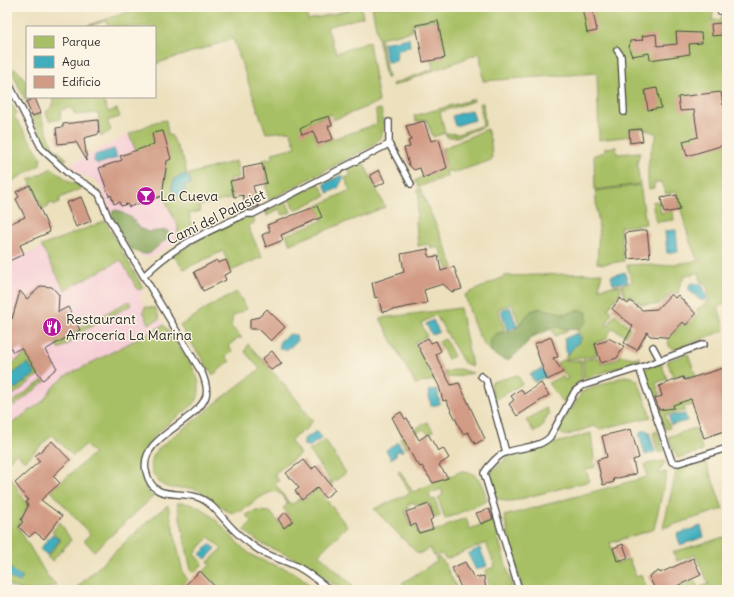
<svg xmlns="http://www.w3.org/2000/svg" width="734" height="597" font-family="Delius,sans-serif">
	<style>
		.built { fill: #f6cfd7 }
		.green { fill: #a8c065; stroke: #6a7648 }
		.forest { fill: #86a65a; stroke: #586842 }
		.water { fill: #40aebe; stroke: #366c74 }
		.building { fill: #d29b85 }
		.lines { fill: none; stroke-linecap: round; stroke-linejoin: round }
		.lane-casing { stroke: #484641; stroke-width: 8 }
		.lane { stroke: #fff; stroke-width: 5.5 }
		.labels { text-anchor: middle; dominant-baseline: central; stroke-width: 3; stroke-linejoin: round; paint-order: stroke }
		.poi-label { font-size: 14px; fill: #2b2b2b; stroke: #fcf5e5; text-anchor: start }
		.street-label { font-size: 14px; fill: #2b2b2b; stroke: #fcf5e5 }
	</style>
	<rect width="100%" height="100%" fill="#fcf5e5"/>
	<filter id="ink" filterUnits="userSpaceOnUse"><feTurbulence type="fractalNoise" baseFrequency=".025" numOctaves="2"/><feDisplacementMap in="SourceGraphic" scale="8" xChannelSelector="R" yChannelSelector="G"/><feConvolveMatrix kernelMatrix="1 2 1 2 8 2 1 2 1" color-interpolation-filters="sRGB"/></filter>
	<filter id="wash" filterUnits="userSpaceOnUse"><feTurbulence type="fractalNoise" baseFrequency=".012" numOctaves="4" result="noise"/><feDisplacementMap in="SourceGraphic" scale="16" xChannelSelector="R" yChannelSelector="G"/><feGaussianBlur stdDeviation="0.9" result="paint"/><feColorMatrix in="noise" values="0 0 0 0 0 0 0 0 0 0 0 0 0 0 0 0 0 1.4 0 .05"/><feComposite in="paint" operator="in"/></filter>
	<g filter="url(#wash)">
		<rect width="100%" height="100%" fill="#ece0bd"/>
		<path class="built" d="M166,120l2,15h3l12,23 4,16 -12,4 -4,9 9,23 -3,32 -25,15h-10l-7,-13 -23,-30 -15,-33 -16,-7 -11,-10 75,-38z
			M105,221l38,67 -3,10 5,9 10,1 9,17 -98,51 -14,12 -9,13 -36,26v-165z"/>
		<path class="green" d="M142,7h163l3,13 53,-13 2,10 -36,10 9,26 33,-11 10,60 -46,18 -2,-6 -21,8 8,22 59,-20 -1,-14 5,-1c3,19 6,26 -11,38l-101,53 -4,-14 3,-1 -5,-25 10,-2 -1,-5 24,-6 -6,-16 -24,2 -33,-94 -78,25v-37h-51l4,-1 -2,-6 -18,7h-5z
			M372,7h342l-2,13h8l2,-4h5v287l-9,4 7,23 -49,19h-4l-3,-3 -1,-6 15,-17 3,3 13,-13 -3,-3 12,-8c2,-8 0,-19 -8,-21v-8l-14,2 -6,9 -2,10 -7,-1 -11,11 -2,-1 -1,2 -16,-1 -10,-8 -6,1 -3,-12 10,-3 -5,-17 18,-1 12,2 41,-5 -8,-19 -14,-50 -10,2 -4,-12 -8,1v5l-5,1c-3,-21 0,-36 8,-55l-15,-6 -13,2 1,6 -31,4 -2,-67 -114,8 -3,-28 -87,33 -1,-2 41,-15 -2,-9 12,-12 -5,-28 -26,4 1,7 -33,7 8,40h-2z
			M15,68l12,14v15h6l-8,3 -13,-29z
			M7,96l10,17 -3,3 27,41 -1,8 -33,19z
			M52,97h50l6,15 9,-3 3,8 -13,4 4,9 -10,7 -3,-24 -23,2 -1,-3 -4,-4 -7,1 -3,4 1,6 -12,2 -3,-9 5,-4 3,-6z
			M474,99v2l-34,11 5,21 13,1 25,-9 -3,-22h3l2,23 -28,11h-10l-2,-4 -12,4 -7,-18 -10,3 -2,-6z
			M40,114l13,33 14,12 -2,1c-16,-11 -26,-24 -33,-43z
			M166,120l2,15h3l12,23 4,16 -12,4 -4,10 4,10 12,-4 -3,-7 8,-3 -3,-10 47,-13 3,16 -10,2 4,19 -34,8 2,5 -12,3 5,20 -6,3 -2,-1 -9,6 1,-16 -16,-32 4,-26 -26,-7 -11,-27 26,-12z
			M487,129l4,13 1,18 -39,13 -1,-3 -6,2 1,4 -28,11 -4,-6 21,-13 10,-4 -4,-15z
			M616,147l1,7 23,-2 -3,11 3,21 -45,6 -1,-35 11,-3v-4z
			M362,160l23,47 -95,37 -4,-9 37,-15 -6,-14 33,-16 -5,-12 6,-3 -4,-7z
			M52,168l18,14 14,5 -24,11 -1,5 -4,2 -3,-2 -4,1v3l-5,3 -14,-30z
			M319,183l7,13 -31,14 -6,-11z
			M640,185l6,39 -26,3 4,34 -20,3 -7,-1 2,-34 -4,-38z
			M420,188l34,79 -6,2 -9,-22 -8,2 -1,-5 -12,2 -2,-25 3,-26 -2,-5z
			M286,201l5,11 -8,3 -4,-6 -12,7 -1,-4z
			M659,201l2,12 12,-2 1,9 -18,2 -4,-20z
			M247,217l7,2 1,3 -7,5 14,30 -31,14 -8,-20 -39,18 -11,-14 42,-24z
			M105,221l38,67 -5,2 -17,-30 -56,30 -24,-44z
			M602,273l-3,15 21,-3 1,6 -13,18 4,3 -6,13 2,1 7,-12 15,13 -4,9 -14,-8 -7,12 -11,3 3,12 -16,3 -15,1v-3l16,-18 -7,-11 -20,9 -3,-7 -33,13 2,-13 -9,-25 -14,5 8,25 12,17 -20,6c-22,-13 -26,-40 -33,-62l40,-19z
			M237,292l10,17 -14,7 -2,10 11,12h-4l-10,8 4,5 -6,6 4,4 -17,14 -33,-49 27,-18z
			M129,301l2,4 -50,27 2,3 -24,14 -3,-5 24,-14 -1,-2z
			M145,307l10,1 5,11 -11,5 -6,-13z
			M460,308l12,58 -8,-3 -28,-48 -15,8 6,13 -13,7 20,37 -19,4 -35,-66z
			M164,325c9,15 35,45 35,61 0,4 0,10 -2,13 -4,7 -13,13 -20,18 -19,14 -46,35 -35,62 3,7 5,12 11,18l-59,54 -10,-11 6,-6 -39,-43 43,-38 -9,-8 -12,11 -21,-21 -27,26 -9,-8 -7,8 -2,-3v-31l36,-26 9,-13 14,-12z
			M445,339l9,17 -6,3 -9,-17z
			M248,344l42,47 23,30 -5,4 1,2 -19,13 10,14 -26,20 5,7 -4,3 14,19 4,1 7,-6 3,3 26,-21 4,5 -11,9 25,32 -28,28 34,32 -7,4h-5c-14,-11 -27,-22 -43,-30 -21,-10 -37,-14 -54,-30l8,-9 -6,-6 9,-4 15,1 14,16 9,-7 -10,-13 5,-4c-3,-4 -7,-11 -11,-12 -9,-3 -30,15 -37,20l-2,-2 -5,3c-12,-2 -22,-19 -38,-24 -12,-3 -24,3 -35,-6 -8,-6 -12,-21 -5,-30 9,-11 23,-20 35,-29 23,-19 46,-37 70,-55l-15,-17z
			M34,348l-5,12 10,15 -31,24 -1,-32z
			M688,354l8,22 -10,2 -2,-4 -11,3 -6,-16z
			M620,355l13,3 6,-1 1,3 -56,19 -1,-19 15,-3 3,7 17,-5z
			M563,360l18,1 1,19 -8,6 -11,17 -15,-20 14,-7 3,4 3,-1 -11,-16z
			M661,363l6,16 -11,4 4,12 -5,2 5,13 13,-2v-3l14,-15 3,10 12,-4 2,6 -20,5 1,4 -20,4 5,13 -5,1 -20,-56 1,-5z
			M459,369l14,4 -26,5 -2,-6z
			M518,375l4,9 -27,16 -4,-13 1,-5z
			M625,376l7,1 6,4 13,36 -51,12 -6,-3 -29,10 -7,-5 24,-39z
			M43,380l2,2 -31,24 -3,-3z
			M546,408l3,5 -9,16 -6,3 -8,-12z
			M427,422l6,9 -5,3 -5,-5 -18,10 4,7 -3,2 -6,-10z
			M695,428l8,23 -26,7 -9,-21z
			M657,431l7,20 -6,2 -5,-20z
			M591,433l4,34 -9,3 4,11 -78,20h-7l-8,-3 -7,-20 1,-5 16,-16z
			M325,440l21,33 -14,10 -23,-32z
			M705,459l18,50 -60,19 14,-60z
			M665,461l-7,13 8,-2v4l-12,53 -44,14 6,21 13,-5 7,18 5,-2 6,15h-125l-18,-74 143,-39 -2,-13z
			M400,471l13,21 49,-21c18,1 21,15 25,30l-42,18 -7,-21 5,-3 -2,-6 -12,5 2,6 4,-1 5,17 -5,2 -6,-16 -13,4 -2,-4 -7,3 2,3 -4,2 5,16 5,-1 4,10 28,-8 -1,-2 20,-7 4,11 23,-9 20,70h-23l-4,-20 9,-3 -9,-24 -40,16 -5,-5 -7,2 -4,-8 -12,6 -44,-45 36,-16 -12,-21z
			M7,472l21,34 -10,21 31,52 8,6c-15,7 -35,9 -50,-1z
			M177,503c35,-3 51,39 78,54 13,7 28,10 40,16 6,4 12,9 17,14l-4,3h-92l2,-3 -15,-15 8,-8 -3,-2 14,-13 -13,-12 -15,17 9,10 -10,9 -2,-3z
			M168,505l15,68 5,7 -11,10h-103l75,-70z
			M60,522l11,18 -19,21 -5,-4 14,-17 -9,-8z
			M724,537l3,8v45h-49l-1,-2 17,-8 4,8 11,-4 -14,-29 -18,6 -4,-9z
			M438,557l5,4 15,29h-51l-5,-7 35,-22 -2,-3z"/>
		<path class="forest" d="M117,210l15,8 8,10 8,4 19,-2 3,6 -21,18c-13,1 -23,-7 -28,-20 -1,-2 0,-5 -1,-6 -3,-7 -10,-9 -7,-17z
			M540,308l25,6 15,-4 7,2v8l-7,9c-12,3 -22,-5 -34,-1 -16,5 -23,25 -39,32l-5,-1 -11,-9 -1,-11 8,-6 16,-3 17,-19z"/>
		<path class="water" d="M409,38l1,8 -13,5 -1,10 -9,1 -4,-19z
			M472,110l3,10 -20,6 -3,-10z
			M114,149l3,9 -19,6 -4,-3 1,-6z
			M187,174l4,10 -8,2 2,7 -10,3 -3,-8 3,-10z
			M341,175l3,2 -6,11 -10,5 -4,-9z
			M676,230l2,22 -11,1 -2,-22z
			M625,272l3,10 -15,2 -2,-8z
			M692,283l10,1 5,13 -1,3h-6l-11,-10v-5z
			M510,307l7,20 -10,3 -6,-20z
			M433,320l6,12 -7,3 -6,-11z
			M577,333l4,6 -14,16 -3,-16z
			M290,334l6,1 1,7 -11,8 -6,-1 -1,-4 1,-4z
			M28,363l7,11 -20,15 -8,-11z
			M548,366l4,8 -18,8 -4,-8z
			M437,389l3,15 -9,2 -3,-15z
			M685,414l2,7 -16,4 -2,-9z
			M646,430l3,2 6,20 -10,3 -6,-21 3,-3z
			M317,431l5,7 -13,9 -2,-2 -3,1v-7z
			M398,442l6,9h-7l-1,4 -5,4 -5,-9z
			M701,526l3,11 -24,8 -3,-11z
			M52,534l8,6 -13,15 -7,-6z
			M210,544l6,5 -10,10 -6,-5z
			M480,548l7,18 -11,4 -8,-16z
			M8,565l6,7 9,5 -3,5 -13,-5z"/>
		<g id="blocks">
			<path class="building" d="M582,7h10l5,24 -10,2z
				M438,21l7,37 -22,4 -7,-37z
				M721,23l1,12 -10,1 -1,-12z
				M676,32l25,1 1,10 -13,1 1,10 -40,6 -1,-7 -17,3 -3,-7 1,-8 13,-1 -1,-4 14,-2 1,12 20,-2z
				M657,88l4,20 -13,2 -3,-20z
				M721,92l2,13h4v39l-40,12 -4,-15 15,-4 -4,-27 -14,1 -2,-14z
				M35,98l6,15 -9,3 -6,-14z
				M329,116l3,9 -4,1 5,13 -15,5 -5,-13 -11,4 -2,-6 11,-6 -1,-1z
				M98,120l1,14 -15,4 3,23 -11,-19 -18,2 -2,-16 7,-1v-3z
				M424,121l7,20 8,-2 8,29 -24,10 -3,-10 -6,2 -5,-5 -5,-17 6,-1 -2,-6 3,-1 -5,-14z
				M641,129l2,12 -13,2 -1,-13z
				M163,131l8,28 -4,2 -5,35 -33,11 -2,-3 -6,2 -2,-4 -5,2 -3,-9 -2,1 -10,-28 23,-8 -2,-4 34,-12 -2,-11z
				M262,164l5,19 -14,3 6,20 -13,4 -3,-15 -9,2 -4,-16 14,-3 -1,-10z
				M379,170l6,12 -9,5 -6,-12z
				M30,185l20,47 -30,13 4,9 -17,8v-37l18,-8 -9,-18 3,-2 -3,-5z
				M677,195l3,15 -16,3 -3,-15z
				M81,197l10,24 -15,6 -10,-24z
				M317,206l5,11 -41,18 2,5 -17,7 -4,-12 8,-4 -3,-6z
				M647,230l3,27 -22,2 -3,-26z
				M428,249l1,8 9,-1 3,15 13,-4 8,22 -10,3 -9,-8 -19,6 3,13 -45,9 -4,-15 -3,1 -3,-15 32,-11 -3,-18z
				M217,260l1,3 8,-3 5,12 -7,3 2,5 -23,11 -9,-19z
				M41,286l11,1 7,8 -1,17 10,-5 12,23 -35,20 12,18 -14,12 -22,-32 -8,4 -6,-12v-30l5,9 8,-28 7,8z
				M671,294l4,4 3,-3 18,19 -10,11 -3,-3 -16,17 -3,-2 -14,-1 -3,-4 -10,18 -13,-7 9,-17 -21,-17 8,-11 8,6 2,-3 12,9 15,-1z
				M267,309l18,18 -14,14 -12,-12h-9v-10l9,-2z
				M551,337l7,20 -5,1 10,14 -16,8 -13,-36z
				M428,338l3,5 5,-2 5,10 -5,3 2,6 13,25 8,-2 26,56 -10,5 -7,-12 -5,2 -17,-34 -3,1 -4,-15 -22,-42z
				M608,338l16,8 -7,12 -16,5 -6,-19 11,-3z
				M272,351l10,13 -11,6 -9,-11z
				M727,367v63l-23,8 -13,-39 -18,6 1,3 -15,2 -4,-12 7,-2 -3,-10 24,-9 1,3z
				M541,383l8,12 -32,21 -8,-12 5,-4 -3,-4 10,-7 3,5z
				M401,412l4,7 2,-1 12,22 9,-6 10,17 5,-3 6,10 -10,7 9,13 -15,5 -11,-17 -2,1 -3,-5 -1,1 -24,-46z
				M631,429l8,29 -6,2 3,14 -23,5 1,3 -11,3 -6,-25 10,-3 -5,-21z
				M52,441l18,19 -17,16 7,7 -19,17 21,16 -18,23 -9,-7 -6,5 -10,-10 4,-5 -2,-2 7,-14 -2,-4 2,-2 -13,-17 25,-22 -5,-5z
				M303,460l8,10 5,-4 19,24 -10,8 -8,-10 -15,12 -7,-9 4,-3 -13,-15z
				M429,504l5,14 -4,2 3,9 -14,4 -3,-9 -5,2 -5,-14z
				M489,509l4,10 -12,5 -5,-11z
				M286,512l7,9 -9,7 -6,-9z
				M623,544l5,14 -11,3 -4,-13z
				M693,558l8,17 -33,15h-13l-6,-14 10,-5 1,2z
				M465,562l9,16 10,-2 2,14h-24l-10,-22z
				M200,571l18,19h-38z"/>
		</g>
	</g>
	<g filter="url(#ink)">
		<use href="#blocks" fill-opacity="0" stroke="#484641" stroke-width="1"/>
		<g class="lines">
			<defs>
				<path id="lane" d="M719,7l1,4 7,1
					M617,50l4,6 3,56
					M7,80l35,69 29,27 16,9 12,9 9,23 94,156c3,7 6,15 4,23 -8,26 -68,41 -60,75 7,31 29,19 51,26 16,5 26,23 38,34 6,6 14,12 21,17 12,9 29,12 42,19 11,6 22,15 32,23
					M389,144v-22
					M144,276c30,-31 63,-44 102,-62h7l136,-70 22,40
					M653,347l7,13
					M639,368l65,-24
					M481,376l5,4 20,72
					M519,590l-35,-117c4,-7 15,-19 23,-21 14,-5 32,-4 43,-15l25,-46 7,-5 57,-18 33,94 7,1 48,-15"/>
			</defs>
			<use href="#lane" class="lane-casing"/>
			<use href="#lane" class="lane"/>
		</g>
	</g>
	<defs>
		<symbol id="bar-disc" viewBox="-11 -11 22 22"><circle r="9.5" fill="#b5179e" stroke="#fcf5e5"/><path d="M-6-5H6L.8 .8V4.5H3.5V6h-7V4.5H-.8V.8Z" fill="#fff"/></symbol>
		<symbol id="restaurant-disc" viewBox="-11 -11 22 22"><circle r="9.5" fill="#b5179e" stroke="#fcf5e5"/><path d="M-5-6h1v4h1v-4h1v4h1v-4h1v5L-1.5 .5V6h-2V.5L-5-1ZM5-6V6H3V1.5H1.5Q1.5-4 5-6Z" fill="#fff"/></symbol>
	</defs>
	<g fill-rule="evenodd">
		<use href="#bar-disc" x="135" y="185" width="22" height="22"/>
		<use href="#restaurant-disc" x="41" y="316" width="22" height="22"/>
	</g>
	<g class="labels">
		<g class="poi-label">
			<text x="160" y="196">La Cueva</text>
			<text x="66" y="319">Restaurant<tspan x="66" dy="16">Arrocería La Marina</tspan></text>
		</g>
		<g class="street-label">
			<text transform="translate(216 217) rotate(-26)">Camí del Palasiet</text>
		</g>
	</g>
	<rect width="734" height="597" fill="none" stroke="#fcf5e5" stroke-width="24"/>
	<rect x="26" y="26" width="130" height="72" fill="#fcf5e5" stroke="#a8a49b"/>
	<rect x="34" y="36" width="20" height="12" fill="#a8c065" stroke="#a8a49b"/>
	<text x="62" y="46" font-size="12" fill="#2b2b2b">Parque</text>
	<rect x="34" y="56" width="20" height="12" fill="#40aebe" stroke="#a8a49b"/>
	<text x="62" y="66" font-size="12" fill="#2b2b2b">Agua</text>
	<rect x="34" y="76" width="20" height="12" fill="#d29b85" stroke="#a8a49b"/>
	<text x="62" y="86" font-size="12" fill="#2b2b2b">Edificio</text>
</svg>
